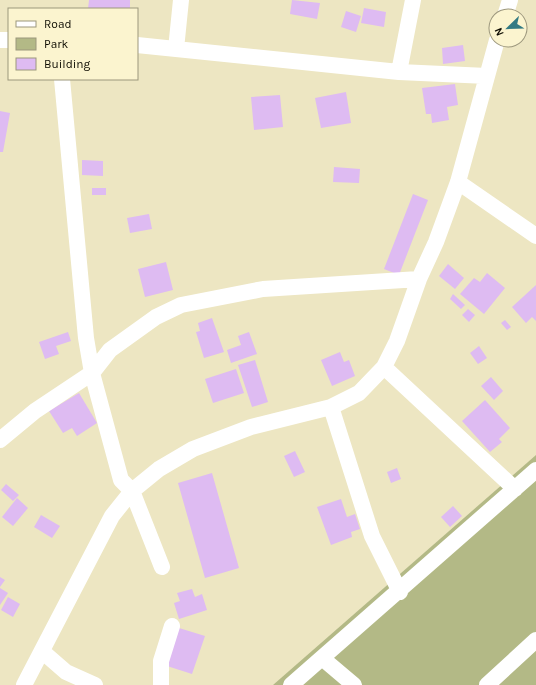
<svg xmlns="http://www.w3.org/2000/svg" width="536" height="685" font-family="Karla,sans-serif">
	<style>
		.green { fill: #b3b986 }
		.building { fill: #debbf2 }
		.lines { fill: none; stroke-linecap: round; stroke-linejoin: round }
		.minor { stroke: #fff; stroke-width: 16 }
	</style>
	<rect width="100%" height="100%" fill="#ede6c2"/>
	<path class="green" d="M536,455v230h-263z"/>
	<path class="building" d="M89,0h41v9h-42z
		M292,0l28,3 -3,16 -27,-5z
		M364,8l22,4 -2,15 -23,-4z
		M346,11l15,5 -5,16 -15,-5z
		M463,45l2,16 -22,3 -1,-16z
		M455,84l3,21 -11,2 2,13 -17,3 -1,-9h-5l-4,-26z
		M346,92l5,31 -30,5 -6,-30z
		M280,95l3,32 -29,3 -3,-33z
		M0,111l10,2 -7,39h-3z
		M82,160l21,1v15l-21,-1z
		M334,167l26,2 -1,14 -26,-1z
		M92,188h14v7h-14z
		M413,194l15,6 -29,75 -15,-6z
		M149,214l3,15 -22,4 -3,-15z
		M166,262l7,28 -28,7 -7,-28z
		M448,264l16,14 -9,11 -16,-13z
		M487,273l18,15 -21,26 -24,-20 14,-16 6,4z
		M536,285v36l-4,-4 -6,6 -14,-16z
		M453,294l12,11 -4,4 -11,-10z
		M468,309l7,6 -6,7 -7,-7z
		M212,318l12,34 -20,6 -8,-26 4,-1 -2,-8z
		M505,320l6,7 -4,3 -6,-7z
		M68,332l3,9 -15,5 3,8 -14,5 -6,-17z
		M249,332l8,22 -26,9 -4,-13 14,-5 -3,-9z
		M479,346l8,12 -9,6 -8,-11z
		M340,352l4,10 5,-2 6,16 -23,10 -11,-26z
		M255,360l13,42 -16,5 -14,-42z
		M236,369l8,24 -31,10 -8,-24z
		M491,377l12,14 -9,9 -13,-14z
		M79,393l18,30 -20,13 -5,-8 -9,5 -14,-22z
		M485,400l25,28 -11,11 3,3 -12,10 -28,-31z
		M295,451l10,21 -11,5 -10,-21z
		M397,468l4,11 -10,4 -4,-11z
		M212,473l27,95 -34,10 -27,-95z
		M6,484l13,11 -6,6 -12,-11z
		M17,498l11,10 -15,18 -11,-9z
		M341,499l6,18 8,-3 5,15 -9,3 1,5 -21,8 -14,-38z
		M453,506l9,10 -12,11 -9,-10z
		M41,515l19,11 -8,12 -18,-11z
		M0,577l5,3 -5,7z
		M0,588l8,5 -8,12z
		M192,589l3,8 7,-3 5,16 -28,9 -5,-16 6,-2 -3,-8z
		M8,597l12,7 -7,13 -12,-7z
		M179,628l26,8 -13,38 -25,-8z"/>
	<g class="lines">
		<path class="minor" d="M505,16l5,-16
			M0,40h9
			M137,45l262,27 88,4
			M176,49l5,-49
			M399,72l14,-72
			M62,79l24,259 6,35 29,107 11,11 30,76
			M458,182l78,54
			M384,367l131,122
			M331,407l41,129 28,56
			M0,440l35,-29 57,-38 18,-23 46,-33 25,-12 82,-16 156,-10
			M43,652l23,20 29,13
			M322,658l32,27
			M24,685l88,-169 20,-25 27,-22 34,-20 58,-22 80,-20 28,-14 25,-26 13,-26 22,-62 17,-37 22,-60 39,-142
			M161,685v-24l11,-35
			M291,685l245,-215
			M487,685l49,-45"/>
	</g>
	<rect x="8" y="8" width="130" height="72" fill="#fbf4cf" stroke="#9c977d"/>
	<rect x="16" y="21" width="20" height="6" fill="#ffffff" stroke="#9c977d"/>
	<text x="44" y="28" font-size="12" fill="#0e0c02">Road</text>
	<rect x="16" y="38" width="20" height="12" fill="#b3b986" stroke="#9c977d"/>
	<text x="44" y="48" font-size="12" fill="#0e0c02">Park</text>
	<rect x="16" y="58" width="20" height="12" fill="#debbf2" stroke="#9c977d"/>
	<text x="44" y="68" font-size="12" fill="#0e0c02">Building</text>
	<g transform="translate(508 28) rotate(247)"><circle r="19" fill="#fbf4cf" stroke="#9c977d"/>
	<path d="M0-3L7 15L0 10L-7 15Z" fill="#327a83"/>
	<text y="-6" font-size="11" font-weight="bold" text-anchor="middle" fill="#0e0c02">N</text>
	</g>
</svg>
